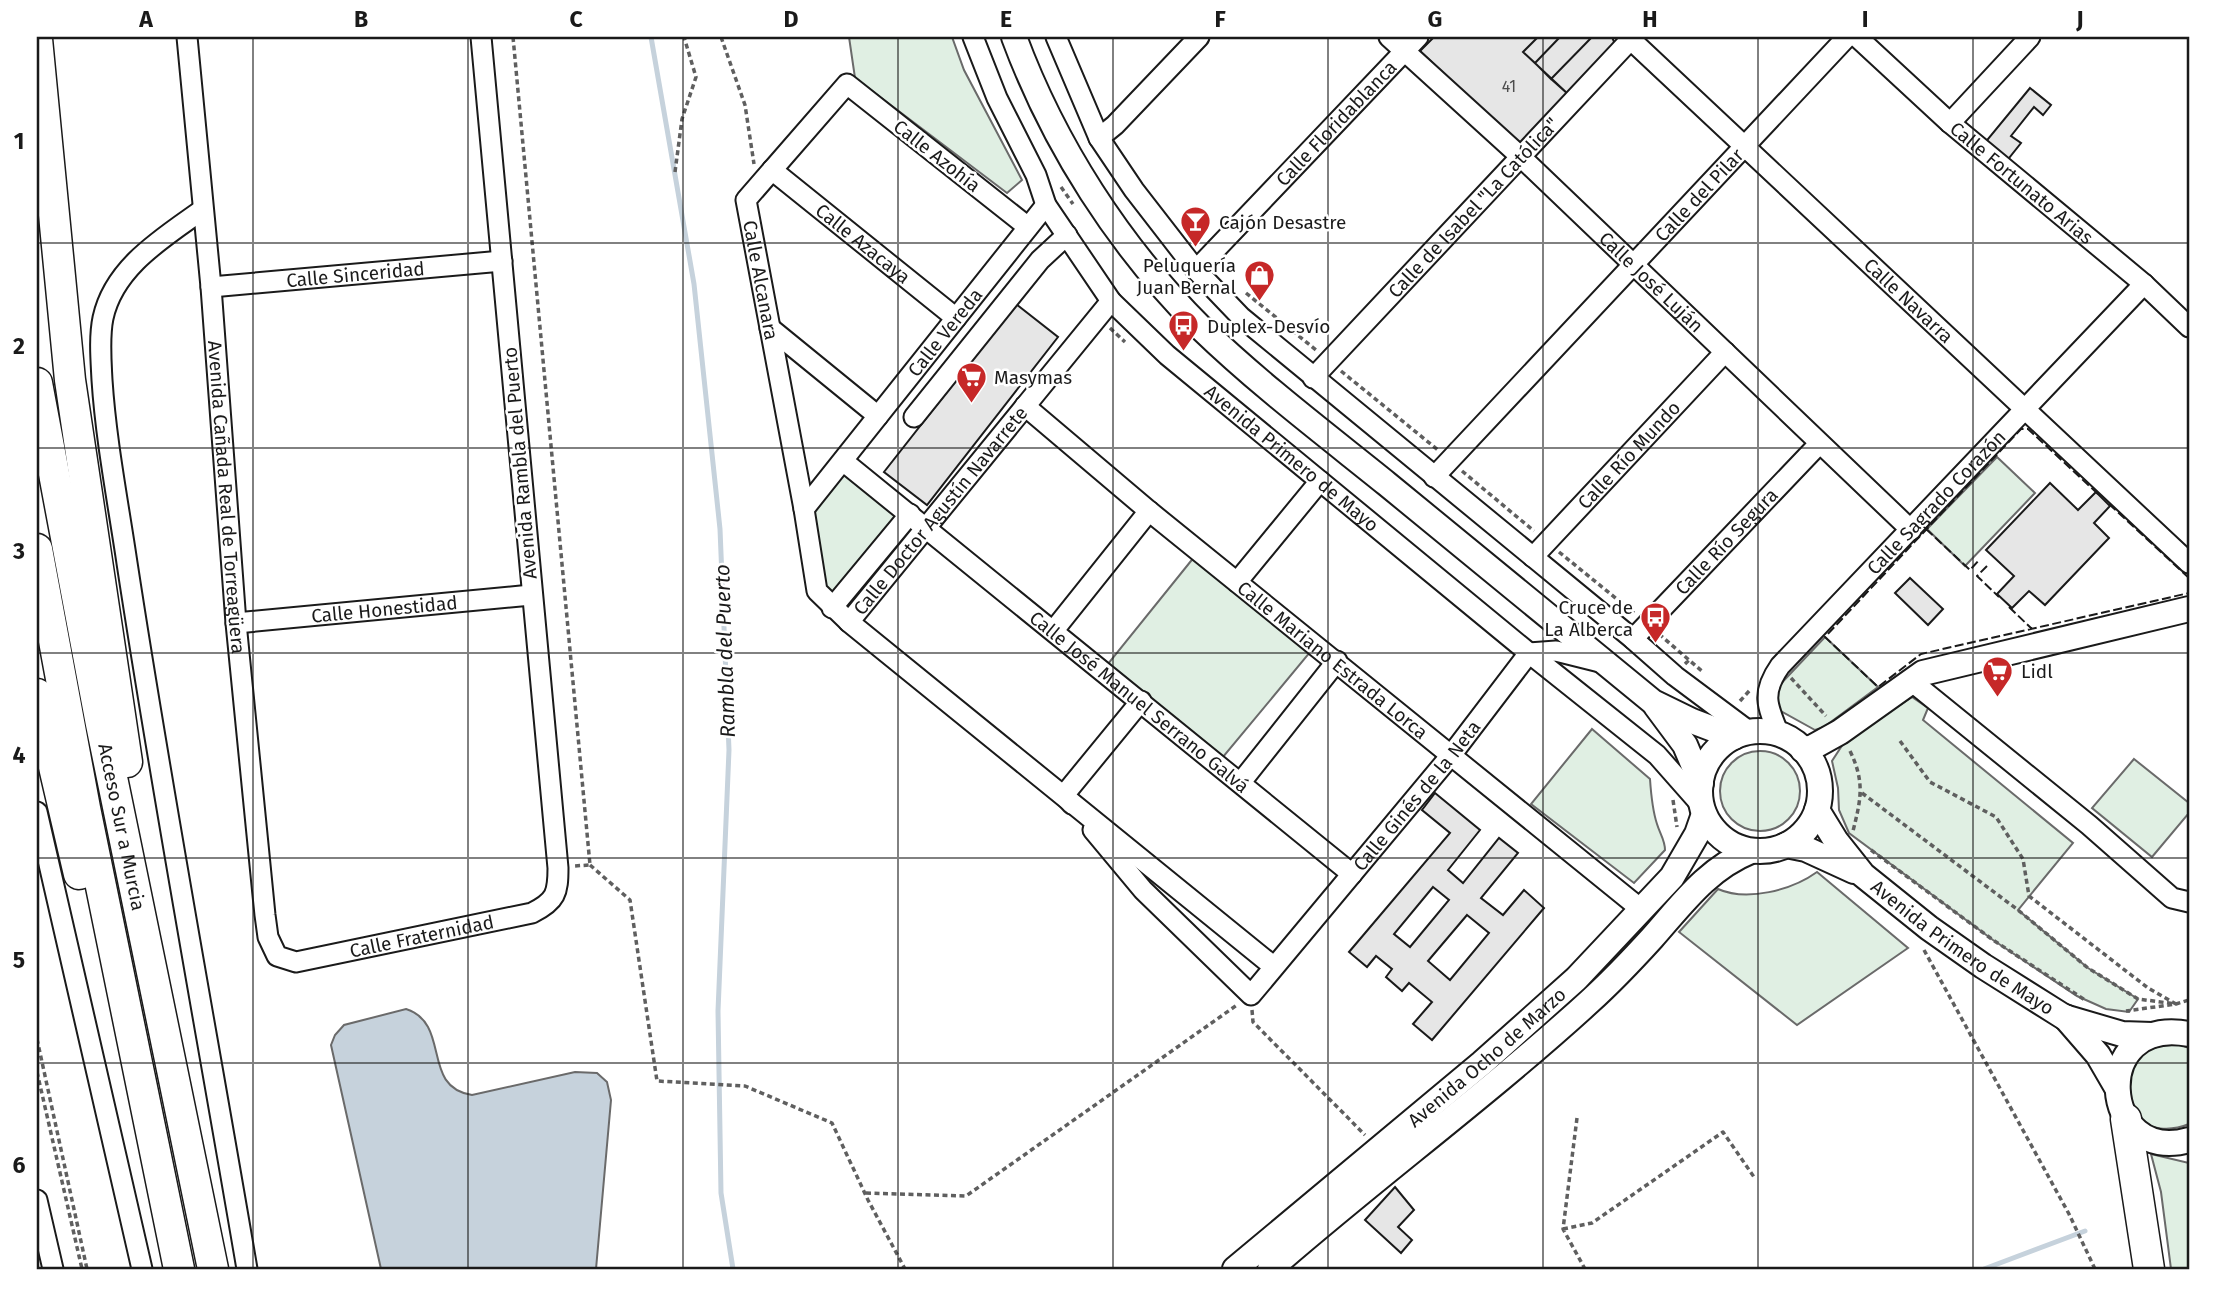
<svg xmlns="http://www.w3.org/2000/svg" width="2226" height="1306" font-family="'Fira Sans',sans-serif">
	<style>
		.green { fill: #e0efe3; stroke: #6a6a6a; stroke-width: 2 }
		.water { fill: #c6d2dc; stroke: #6a6a6a; stroke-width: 2 }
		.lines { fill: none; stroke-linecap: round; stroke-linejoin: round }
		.stream { stroke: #c6d2dc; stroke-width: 5 }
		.building { fill: #e6e6e6; stroke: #1a1a1a; stroke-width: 2; fill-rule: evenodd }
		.minor-casing { stroke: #1a1a1a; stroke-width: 23 }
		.major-casing { stroke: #1a1a1a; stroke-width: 28 }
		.highway-casing { stroke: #1a1a1a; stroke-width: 33 }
		.path { stroke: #5f5f5f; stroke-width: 3.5; stroke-dasharray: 5 3.5; stroke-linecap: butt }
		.minor { stroke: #fff; stroke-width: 19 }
		.major { stroke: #fff; stroke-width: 24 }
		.highway { stroke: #fff; stroke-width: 30 }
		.fence { stroke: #1a1a1a; stroke-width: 2; stroke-dasharray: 9 3.5; stroke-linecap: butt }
		.grid { fill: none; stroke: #1a1a1a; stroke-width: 2; stroke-opacity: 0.55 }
		.labels { text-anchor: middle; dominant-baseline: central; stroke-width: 5; stroke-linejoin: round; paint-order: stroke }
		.number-label { font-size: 16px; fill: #4d4d4d }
		.street-label { font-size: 19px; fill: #1a1a1a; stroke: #fff }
		.poi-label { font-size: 19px; fill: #1a1a1a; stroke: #fff; text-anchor: start }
		.water-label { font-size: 21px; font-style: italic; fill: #1a1a1a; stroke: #fff }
		.neatline { fill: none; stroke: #1a1a1a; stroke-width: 2.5 }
		.grid-label { font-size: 23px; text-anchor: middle; font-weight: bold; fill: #1a1a1a }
	</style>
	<rect width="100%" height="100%" fill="#fff"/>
	<path class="green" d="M849,37h103l12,33 58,110 -15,13 -152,-115z
		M1997,457l38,36 -70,73 -38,-37z
		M843,461l67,53 -78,94 -15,-17 -13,-82z
		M1199,551l117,94 -98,118 -115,-93z
		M1825,637l53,50 -54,40 -9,3 -36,-20 -6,-18z
		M1912,697l16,11 -5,12 150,123 -55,67 70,58 50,31 -9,13 -23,-3 -29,-13 -84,-56 -144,-107 -10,-23 -1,-22 -6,-27 13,-20z
		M1592,729l58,50c1,15 2,30 7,45 3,10 8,16 8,26l-31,33 -103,-79z
		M1720 791a40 40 0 1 1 80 0a40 40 0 1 1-80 0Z
		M2134,759l55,44v10l-37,44 -60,-49z
		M1817,872l91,76 -111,77 -118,-93 39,-43c29,13 74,1 99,-17z
		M2179,1044l10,4v76c-17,7 -42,8 -53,-10 -5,-8 -7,-20 -10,-28 13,-32 17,-41 53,-42z
		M2151,1154l38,9v106h-18l-10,-77z"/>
	<path class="water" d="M406,1009c46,15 14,78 66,86l103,-23 22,1 10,9 4,18 -15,169h-215l-50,-224 4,-10 9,-10z"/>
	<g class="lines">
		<path class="stream" d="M651,37l43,247 26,245 9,221 -11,261 3,182 12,76
			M1984,1269l101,-38"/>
	</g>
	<path class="building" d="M1434,37h104l-15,15 45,42 -49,51 -99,-94z
		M1538,37h22l-25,26 -12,-11z
		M1560,37h32l-41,42 -16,-16z
		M1592,37h20l3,7 -47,50 -17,-15z
		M2030,88l21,17 -8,10 -9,-8 -23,29 10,7 -16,20 -22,-18z
		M1016,304l42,33 -131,168 -43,-33z
		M2050,483l28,27 18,-18 14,14 -16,17 15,15 -64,67 -16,-14 -17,17 -15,-14 17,-18 -28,-26z
		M1910,578l33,31 -15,16 -33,-32z
		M1435,793l45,37 -32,40 15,13 36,-45 19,15 -37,45 22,17 21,-25 20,18 -112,132 -19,-16 19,-22 -23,-19 -7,8 -16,-14 6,-8 -16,-13 -9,11 -18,-15 101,-119 -28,-23zM1433,887l16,13 -39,47 -16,-13zM1467,915l22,18 -39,47 -22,-19z
		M1395,1187l19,23 -16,17 14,13 -11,13 -36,-33z"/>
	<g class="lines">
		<defs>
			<g id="minor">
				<path id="s1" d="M187,37l24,250 25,336 29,292 3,22 9,19 19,6 236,-49c24,-12 26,-20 26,-45l-77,-831"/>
				<path id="s2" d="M973,37l24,61 39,77 10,30 65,96 56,54 362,298 128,102 45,51"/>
				<path d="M1056,37l43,101 35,52 62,80 45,47 392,322 42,37 75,56"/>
				<path id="s3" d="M1389,37l132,120 390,373"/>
				<path id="s4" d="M1628,37l561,526"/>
				<path id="s5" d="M1857,37l93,86 194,161 45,43"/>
				<path d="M1950,123l80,-86"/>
				<path d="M1099,138l16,-13 84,-88"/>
				<path id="s6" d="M772,170l184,148"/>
				<path d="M202,210c-39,28 -88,57 -99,108 -4,19 -2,42 -1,62 4,61 16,122 25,183 36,236 80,471 120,706"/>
				<path id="s7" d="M1028,227l-181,-143 -101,116 58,309 13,82 32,31 424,344"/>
				<path id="s8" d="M1196,270l222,-233"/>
				<path id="s9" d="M211,287l291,-26"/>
				<path d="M770,328l108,88"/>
				<path id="s10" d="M1313,378l320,-341"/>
				<path id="s11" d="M1025,406l124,105 493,399"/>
				<path d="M914,417l126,-157 27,-25"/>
				<path id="s12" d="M843,461l509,413"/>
				<path id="s13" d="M1434,477l413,-440"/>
				<path id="s14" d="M804,509l242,-304"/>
				<path id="s15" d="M1533,557l192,-205"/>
				<path d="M1237,582l83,-101"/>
				<path d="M832,608l78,-94"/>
				<path id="s16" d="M849,622l262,-321"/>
				<path id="s17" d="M236,623l295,-28"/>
				<path d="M1054,630l95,-119"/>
				<path id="s18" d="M1633,639l186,-195"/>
				<path d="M1910,680l179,145 83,73 17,4"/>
				<path id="s19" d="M1779,734c-12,-28 -18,-41 1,-68l364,-382"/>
				<path d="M1241,782l96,-121"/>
				<path d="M1072,804l-8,-9 77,-94"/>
				<path d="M37,812l105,457"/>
				<path id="s20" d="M1093,830l50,60 108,105 201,-241 77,-101 27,-2 48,12"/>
				<path d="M37,1200l16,69"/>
			</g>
			<g id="major">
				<path d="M1014,37c40,108 105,209 187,291 58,56 124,106 186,156 89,73 178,145 266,218l39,19 42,16"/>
				<path d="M1656,706l29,39 16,38"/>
				<circle cx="1760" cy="791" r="60"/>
				<path d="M1803,750l10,-3 27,-15 83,-59 266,-64"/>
				<path id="s21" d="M1817,810l19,31 27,34 66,53 54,38 81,51 58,17 30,1"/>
				<path d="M1786,845l20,4 48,22"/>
				<path d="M2065,1017l33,38 18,31"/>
				<path d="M2189,1034c-101,-19 -89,132 0,106"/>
				<path id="s22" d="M1235,1269l247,-206 94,-84 96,-102 25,-43 7,-20"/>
				<path d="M1270,1269c104,-91 216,-173 319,-267 22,-20 43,-42 63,-64 31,-35 55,-69 99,-87"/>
			</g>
			<g id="highway">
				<path d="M37,39l33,341 57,382"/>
				<path id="s23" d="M37,383l64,341 112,545"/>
				<path d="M37,549l48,259 94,461"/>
				<path d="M37,694l42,180"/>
				<path d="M2126,1119l23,150"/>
			</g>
		</defs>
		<use href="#minor" class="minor-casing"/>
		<use href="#major" class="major-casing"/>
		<use href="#highway" class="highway-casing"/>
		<path class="path" d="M513,37l77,828 -16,1
			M721,37l24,68 9,59
			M675,172l7,-53 14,-42 -12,-40
			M1061,187l12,17
			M1246,293l70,57
			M1110,328l15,14
			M1341,371l97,79
			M1462,471l72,60
			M1559,552l75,61
			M1659,634l30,26
			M1685,664l4,-4 14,12
			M1791,678l35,38
			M1740,701l11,-12
			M1900,741l30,41 66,35 27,42 6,37 119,92 28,16 -50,7
			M1850,751c15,31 11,48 3,80
			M1862,793l156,117 70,58 50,31 38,5 13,-4
			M1673,800l4,27
			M1871,850l122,90 92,60
			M590,865l40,35 27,181 88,5 87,37 36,77 37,69
			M1924,950l145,264 26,55
			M1252,1010l1,12 112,113
			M37,1039l50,230
			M37,1072l45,197
			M1577,1118l-14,111 22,40
			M866,1193l100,3 271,-191
			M1563,1229l29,-6 131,-91 31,45"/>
		<use href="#minor" class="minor"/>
		<use href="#major" class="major"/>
		<use href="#highway" class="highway"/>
		<path class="fence" d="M2098,494l-70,-65h-7l-196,208 53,50 43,-33 268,-61
			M2109,504l80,74
			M1926,529l44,41 10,-11
			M1987,566l-10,10 22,21
			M2009,607l23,22"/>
	</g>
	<path class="grid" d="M253,37v1232M468,37v1232M683,37v1232M898,37v1232M1113,37v1232M1328,37v1232M1543,37v1232M1758,37v1232M1973,37v1232M37,243h2152M37,448h2152M37,653h2152M37,858h2152M37,1063h2152"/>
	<defs>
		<symbol id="bar-pin" viewBox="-11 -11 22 30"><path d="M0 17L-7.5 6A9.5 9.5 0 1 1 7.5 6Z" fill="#c62828" stroke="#fff"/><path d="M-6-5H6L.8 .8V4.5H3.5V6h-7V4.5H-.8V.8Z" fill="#fff"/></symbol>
		<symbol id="shop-pin" viewBox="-11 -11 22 30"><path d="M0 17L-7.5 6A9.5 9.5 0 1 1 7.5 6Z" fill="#c62828" stroke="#fff"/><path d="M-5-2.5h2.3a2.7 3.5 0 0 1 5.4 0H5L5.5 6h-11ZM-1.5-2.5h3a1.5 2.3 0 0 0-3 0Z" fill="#fff"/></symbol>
		<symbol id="bus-pin" viewBox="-11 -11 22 30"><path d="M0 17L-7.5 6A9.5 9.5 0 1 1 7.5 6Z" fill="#c62828" stroke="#fff"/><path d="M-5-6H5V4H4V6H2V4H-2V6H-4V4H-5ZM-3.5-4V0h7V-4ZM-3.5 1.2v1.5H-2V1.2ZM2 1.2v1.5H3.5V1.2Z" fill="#fff"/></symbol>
		<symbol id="supermarket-pin" viewBox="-11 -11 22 30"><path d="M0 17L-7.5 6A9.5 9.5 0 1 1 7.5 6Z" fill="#c62828" stroke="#fff"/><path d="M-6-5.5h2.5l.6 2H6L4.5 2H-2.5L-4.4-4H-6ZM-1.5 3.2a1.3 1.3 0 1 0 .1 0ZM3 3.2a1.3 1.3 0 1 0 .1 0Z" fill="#fff"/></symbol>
	</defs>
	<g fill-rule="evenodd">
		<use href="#bar-pin" x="1178" y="204" width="35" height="47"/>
		<use href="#shop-pin" x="1242" y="258" width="35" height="47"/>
		<use href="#bus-pin" x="1166" y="308" width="35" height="47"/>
		<use href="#supermarket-pin" x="954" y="360" width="35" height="47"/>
		<use href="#bus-pin" x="1638" y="600" width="35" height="47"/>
		<use href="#supermarket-pin" x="1980" y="654" width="35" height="47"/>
	</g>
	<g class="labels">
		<g class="number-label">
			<text x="1509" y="86">41</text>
		</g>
		<g class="street-label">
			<text stroke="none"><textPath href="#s8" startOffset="203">Calle Floridablanca</textPath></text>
			<text transform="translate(937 156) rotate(38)">Calle Azohía</text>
			<text stroke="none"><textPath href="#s5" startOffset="220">Calle Fortunato Arias</textPath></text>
			<text stroke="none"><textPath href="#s13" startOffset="387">Calle del Pilar</textPath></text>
			<text stroke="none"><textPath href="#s10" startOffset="234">Calle de Isabel "La Católica"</textPath></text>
			<text stroke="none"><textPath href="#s6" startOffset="117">Calle Azacaya</textPath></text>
			<text stroke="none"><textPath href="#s9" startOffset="145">Calle Sinceridad</textPath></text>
			<text stroke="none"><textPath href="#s7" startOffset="466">Calle Alcanara</textPath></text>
			<text stroke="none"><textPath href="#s3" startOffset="359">Calle José Luján</textPath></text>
			<text stroke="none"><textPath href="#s4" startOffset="385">Calle Navarra</textPath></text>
			<text stroke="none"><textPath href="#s14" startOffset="226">Calle Vereda</textPath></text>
			<text stroke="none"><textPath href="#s15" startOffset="140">Calle Río Mundo</textPath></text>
			<text stroke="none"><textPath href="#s2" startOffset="539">Avenida Primero de Mayo</textPath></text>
			<text transform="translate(520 463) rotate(-95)">Avenida Rambla del Puerto</text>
			<text stroke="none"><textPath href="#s1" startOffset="462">Avenida Cañada Real de Torreagüera</textPath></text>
			<text stroke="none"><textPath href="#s19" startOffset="299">Calle Sagrado Corazón</textPath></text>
			<text stroke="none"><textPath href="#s16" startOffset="144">Calle Doctor Agustín Navarrete</textPath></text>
			<text stroke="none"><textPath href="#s18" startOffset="135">Calle Río Segura</textPath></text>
			<text stroke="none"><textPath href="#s17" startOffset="149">Calle Honestidad</textPath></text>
			<text stroke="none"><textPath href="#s11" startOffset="399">Calle Mariano Estrada Lorca</textPath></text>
			<text stroke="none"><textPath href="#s12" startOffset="382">Calle José Manuel Serrano Galvá</textPath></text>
			<text stroke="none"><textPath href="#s20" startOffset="488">Calle Ginés de la Neta</textPath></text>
			<text stroke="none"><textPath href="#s23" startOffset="452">Acceso Sur a Murcia</textPath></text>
			<text stroke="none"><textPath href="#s1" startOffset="1073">Calle Fraternidad</textPath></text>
			<text stroke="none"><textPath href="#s21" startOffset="203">Avenida Primero de Mayo</textPath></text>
			<text stroke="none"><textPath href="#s22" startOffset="329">Avenida Ocho de Marzo</textPath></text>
		</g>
		<g class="poi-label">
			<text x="1219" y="222">Cajón Desastre</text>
			<text x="1236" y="265" text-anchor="end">Peluquería<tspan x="1236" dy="22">Juan Bernal</tspan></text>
			<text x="1207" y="326">Duplex-Desvío</text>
			<text x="994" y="377">Masymas</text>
			<text x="1633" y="607" text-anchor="end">Cruce de<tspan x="1633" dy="22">La Alberca</tspan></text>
			<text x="2021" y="671">Lidl</text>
		</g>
		<g class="water-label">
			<text transform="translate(725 651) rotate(-92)">Rambla del Puerto</text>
		</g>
	</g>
	<rect width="2226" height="1306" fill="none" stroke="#ffffff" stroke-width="77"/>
	<rect x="38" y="38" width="2150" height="1230" class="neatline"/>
	<g class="grid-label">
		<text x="146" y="27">A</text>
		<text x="361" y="27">B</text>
		<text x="576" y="27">C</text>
		<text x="791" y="27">D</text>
		<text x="1006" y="27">E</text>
		<text x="1220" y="27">F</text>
		<text x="1435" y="27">G</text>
		<text x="1650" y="27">H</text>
		<text x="1865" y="27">I</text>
		<text x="2080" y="27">J</text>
		<text x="19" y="149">1</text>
		<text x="19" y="354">2</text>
		<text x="19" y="559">3</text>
		<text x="19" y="763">4</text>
		<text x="19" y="968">5</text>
		<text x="19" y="1173">6</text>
	</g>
</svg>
